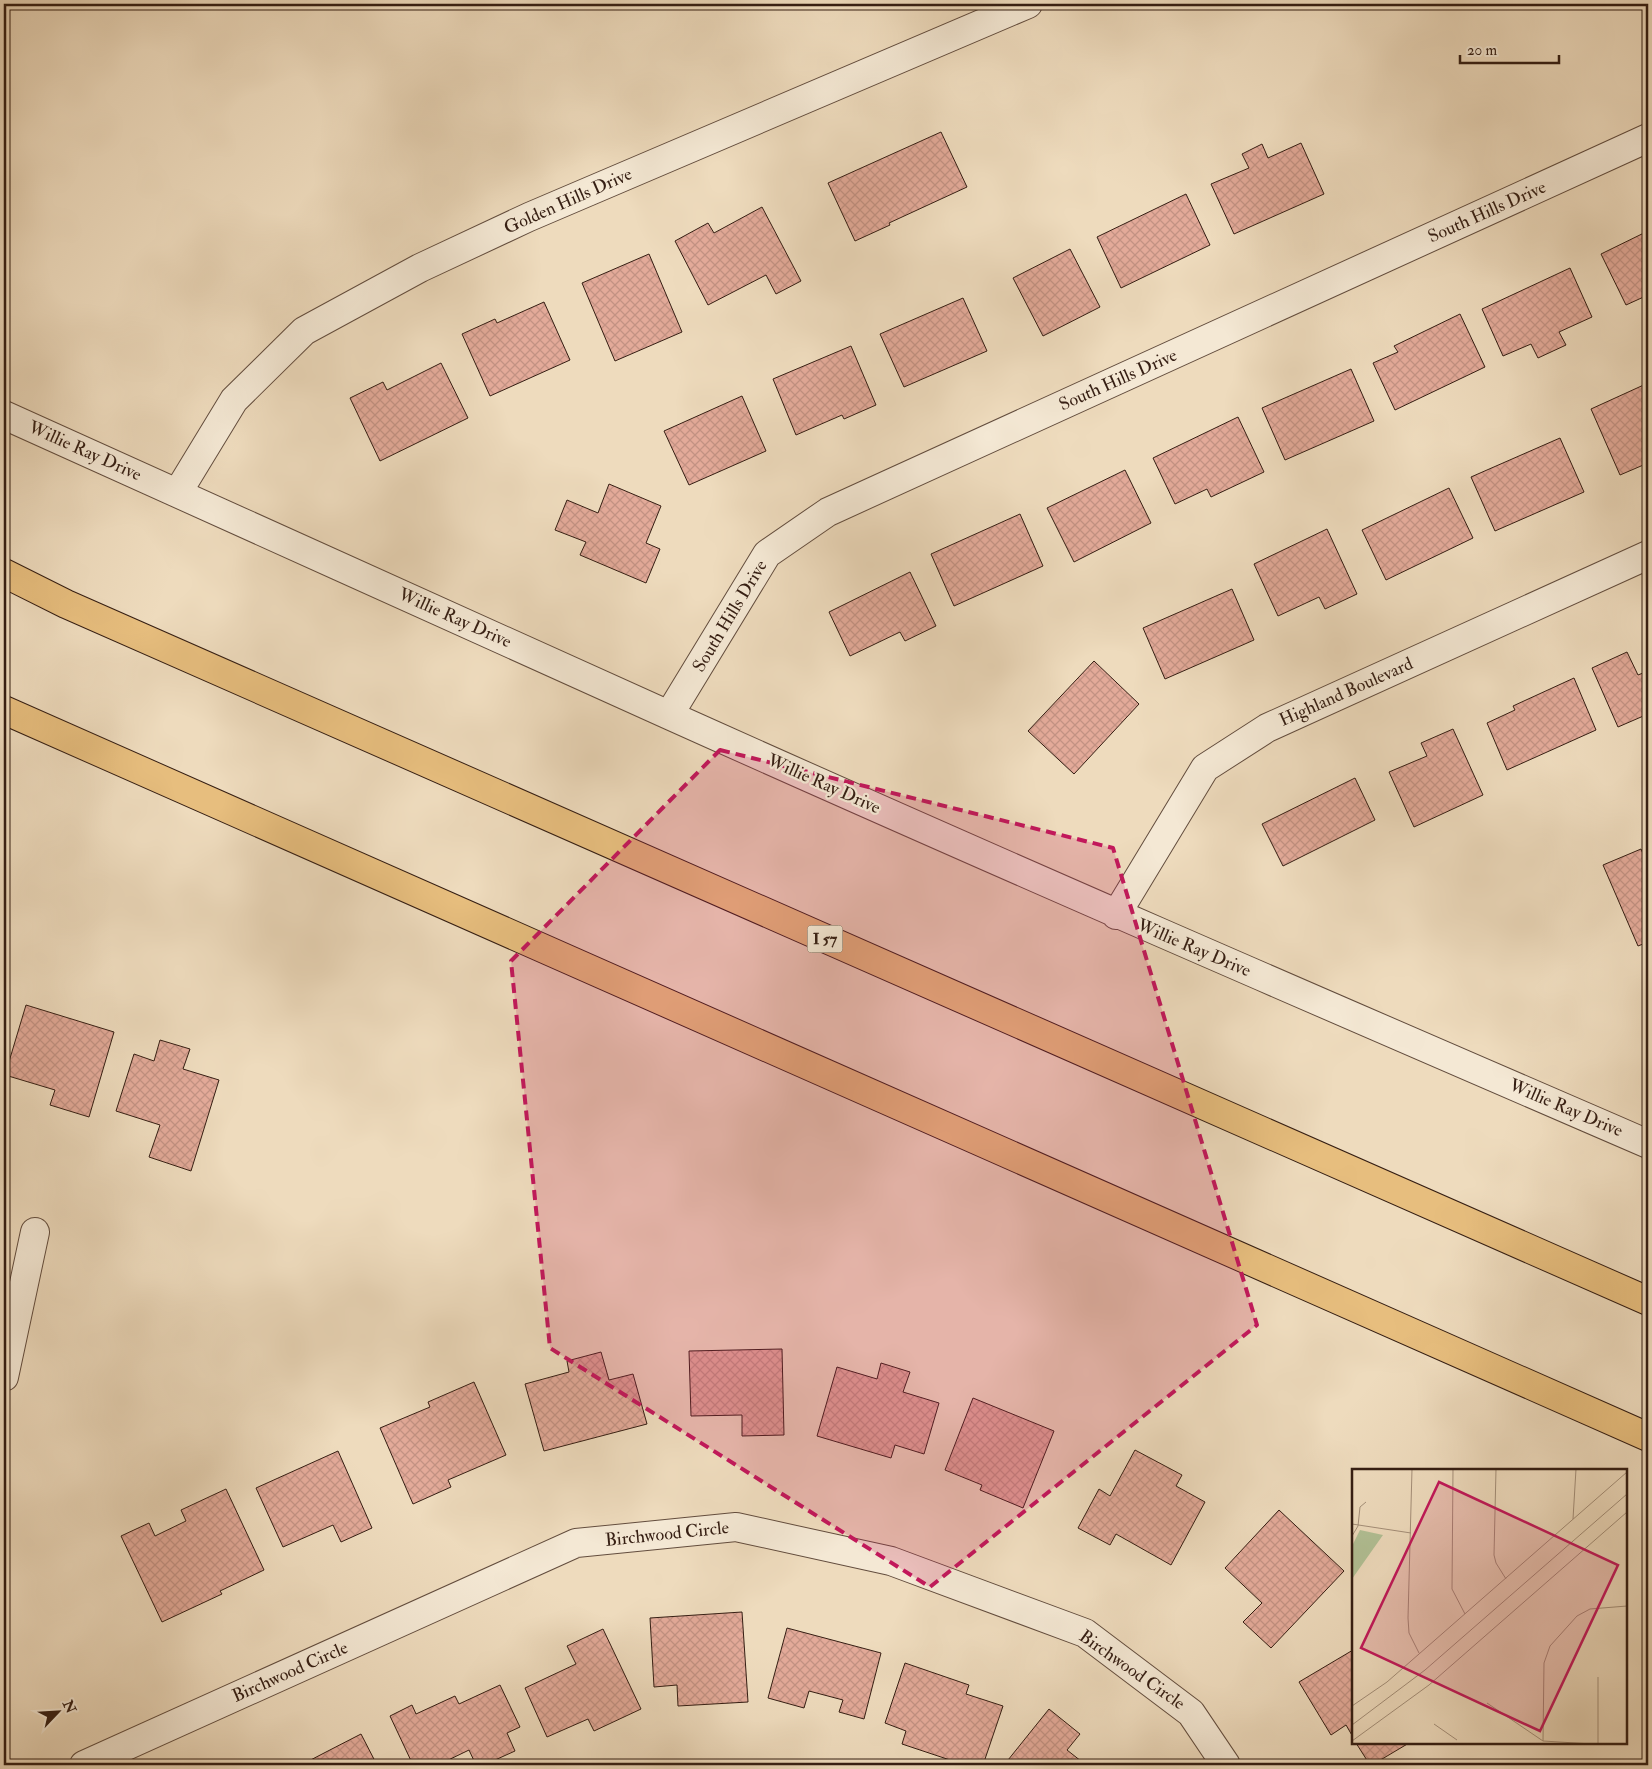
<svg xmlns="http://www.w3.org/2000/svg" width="1652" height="1769" font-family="'IM FELL Double Pica',serif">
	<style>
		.building { fill: url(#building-cross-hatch); stroke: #351e13 }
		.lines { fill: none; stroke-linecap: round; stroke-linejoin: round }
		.minor-casing { stroke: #634d3e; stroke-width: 30 }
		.highway-casing { stroke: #351e13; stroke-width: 30 }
		.minor { stroke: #f4e8d4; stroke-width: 28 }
		.highway { stroke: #e7be7e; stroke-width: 28 }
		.marked { fill: #c2185b; fill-opacity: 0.2; stroke: #c2185b; stroke-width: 4; stroke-dasharray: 10 6; stroke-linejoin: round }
		.labels { text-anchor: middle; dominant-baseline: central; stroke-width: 4.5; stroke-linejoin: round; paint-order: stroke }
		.shield { fill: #f4e8d4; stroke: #6e5b4d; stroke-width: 1 }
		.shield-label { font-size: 16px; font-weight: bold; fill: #351e13 }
		.street-label { font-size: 18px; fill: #351e13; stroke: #f4e8d4 }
		.inset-road { fill: none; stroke: #a48f79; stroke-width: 1 }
		.view { fill: #c2185b; fill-opacity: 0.15; stroke: #c2185b; stroke-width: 2.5 }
		.inset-edge { fill: none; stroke: #351e13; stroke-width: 2.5 }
	</style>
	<defs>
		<pattern id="building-cross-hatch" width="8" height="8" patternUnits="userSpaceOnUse" patternTransform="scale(1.25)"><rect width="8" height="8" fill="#e3aa99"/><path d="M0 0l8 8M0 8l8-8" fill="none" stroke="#c39283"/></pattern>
	</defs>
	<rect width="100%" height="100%" fill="#eedbbd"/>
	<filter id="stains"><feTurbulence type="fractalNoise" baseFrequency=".004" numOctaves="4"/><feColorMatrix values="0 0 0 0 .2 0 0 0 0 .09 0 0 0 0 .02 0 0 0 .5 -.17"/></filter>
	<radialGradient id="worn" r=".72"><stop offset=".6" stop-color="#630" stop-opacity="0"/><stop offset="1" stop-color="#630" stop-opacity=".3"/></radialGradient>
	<path class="building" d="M941,132l26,55 -78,36 1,2 -35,16 -27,-58z
		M1301,143l23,51 -90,40 -23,-50 38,-16 -7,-14 20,-10 6,14z
		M1186,194l24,51 -89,43 -24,-51z
		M762,207l39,74 -25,13 -10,-19 -58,30 -33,-64 33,-18 6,10z
		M1648,231v64l-22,10 -25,-51z
		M1070,249l30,58 -57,29 -30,-58z
		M649,254l33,78 -67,29 -33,-78z
		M1570,268l22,49 -33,15 7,13 -28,13 -7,-14 -28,12 -21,-47z
		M963,298l24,53 -83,36 -24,-53z
		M544,302l26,58 -80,36 -28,-62 33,-15 2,4z
		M1460,314l25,53 -90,43 -22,-47 25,-11 -4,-6z
		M851,346l25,59 -32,14 -2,-4 -46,20 -23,-56z
		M441,363l27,55 -88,43 -30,-63 33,-16 4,8z
		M1351,369l23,52 -89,39 -23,-52z
		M1648,383v63l-3,1 3,8v8l-28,12 -29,-66z
		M742,396l24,55 -77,34 -25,-54z
		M1238,417l26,55 -53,25 -4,-8 -32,15 -22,-46z
		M1560,438l24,54 -89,39 -24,-54z
		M1125,470l26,53 -77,39 -27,-54z
		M609,484l52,22 -15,37 14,6 -14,34 -66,-28 6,-13 -31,-12 12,-30 31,13z
		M1449,488l24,50 -87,42 -24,-50z
		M1020,514l23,52 -89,40 -23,-52z
		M1327,529l30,65 -32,15 -6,-12 -41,19 -24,-52z
		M910,572l26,54 -31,15 -5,-9 -50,24 -21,-44z
		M1232,589l22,51 -89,39 -22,-51z
		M1627,652l11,23 10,-4v43l-30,13 -26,-59z
		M1094,661l45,43 -65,70 -46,-43z
		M1574,678l22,52 -89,40 -20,-47 28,-13 -2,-4z
		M1453,729l30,66 -69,32 -25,-55 38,-16 -6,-13z
		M1355,778l20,42 -92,46 -21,-42z
		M1641,849l7,16v77l-10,4 -35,-81z
		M26,1005l88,27 -25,85 -39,-12 5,-15 -50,-15z
		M160,1040l30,9 -7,20 36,11 -28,91 -42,-14 11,-32 -44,-14 18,-57 20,7z
		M782,1349l2,86 -42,1v-21l-51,1 -2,-65z
		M601,1352l8,28 24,-6 14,50 -103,27 -19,-67 44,-12 -2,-11z
		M881,1363l29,9 -7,20 36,11 -15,51 -29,-9 -4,13 -74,-22 20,-69 40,12z
		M474,1382l32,73 -58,25 3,7 -38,17 -33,-76 50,-21 -2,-5z
		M973,1398l81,33 -31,77 -43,-18 2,-5 -37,-15z
		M1135,1450l47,25 -6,11 29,16 -34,63 -55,-31 -6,11 -32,-17 21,-39 11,7z
		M338,1451l34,77 -31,14 -8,-17 -50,22 -27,-59z
		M226,1489l38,81 -44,21 2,3 -60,28 -41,-86 28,-13 6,13 31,-15 -5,-11z
		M1279,1510l65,61 -73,77 -28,-26 19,-19 -37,-35z
		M742,1612l6,90 -70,4 -1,-21 -23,2 -4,-69z
		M787,1628l94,25 -17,66 -25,-7 4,-12 -34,-9 -5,17 -36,-10z
		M603,1629l38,80 -47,22 -6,-12 -41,18 -22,-49 51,-24 -9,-18z
		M1353,1650v87l-7,-12 -15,10 -32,-53z
		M905,1663l64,22 -3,9 37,12 -20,59h-18l-63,-21 4,-13 -21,-8z
		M500,1685l20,42 -13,6 8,18 -31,14h-8l-7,-15 -31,15h-25l-23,-49 22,-11 4,9 39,-18 4,8z
		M1049,1709l31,25 -13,16 19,15h-82z
		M361,1734l16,31h-76l25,-13z
		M1356,1743h53l-37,22h-2z"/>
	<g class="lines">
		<defs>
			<path id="minor" d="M4,415c223,99 444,202 667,301 325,146 651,287 977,428
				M178,492l56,-92 70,-69 116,-63 109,-51 499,-213
				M669,715l98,-161 61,-42 820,-374
				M1116,915l89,-147 62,-40 381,-173
				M4,1377l31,-145
				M84,1765l492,-222 160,-16 155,34 194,72 106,80 35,52"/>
			<path id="highway" d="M4,573l62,31 1582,697
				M4,710l1644,727"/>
		</defs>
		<use href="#minor" class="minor-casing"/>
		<use href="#highway" class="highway-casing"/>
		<use href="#minor" class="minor"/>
		<use href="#highway" class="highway"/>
	</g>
	<path class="marked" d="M720,750l393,98 144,477 -327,262 -380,-239 -39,-387z"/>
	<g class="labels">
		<rect class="shield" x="807.5" y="925.5" width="35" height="27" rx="4"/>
		<g class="shield-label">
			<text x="825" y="939">I 57</text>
		</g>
		<g class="street-label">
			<text transform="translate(568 201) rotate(-24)">Golden Hills Drive</text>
			<text transform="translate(1487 212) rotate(-24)">South Hills Drive</text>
			<text transform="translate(1118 380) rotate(-24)">South Hills Drive</text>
			<text transform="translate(85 451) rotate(24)">Willie Ray Drive</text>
			<text transform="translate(730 616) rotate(-59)">South Hills Drive</text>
			<text transform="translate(455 618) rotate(24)">Willie Ray Drive</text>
			<text transform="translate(1346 692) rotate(-24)">Highland Boulevard</text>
			<text transform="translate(824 784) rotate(24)">Willie Ray Drive</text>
			<text transform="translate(1194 948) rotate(23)">Willie Ray Drive</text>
			<text transform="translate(1566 1108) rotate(23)">Willie Ray Drive</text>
			<text transform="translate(667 1534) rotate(-6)">Birchwood Circle</text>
			<text transform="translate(1132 1670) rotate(35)">Birchwood Circle</text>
			<text transform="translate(290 1672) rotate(-24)">Birchwood Circle</text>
		</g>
	</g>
	<g transform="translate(1352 1469)">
		<rect width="275" height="275" fill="#eedbbd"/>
		<path d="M8,61l23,5 -31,44v-33z" fill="#b2c196"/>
		<path class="inset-road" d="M60,0l-4,149 1,15 10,20M101,0l-1,120 13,25M144,0l-2,86 2,8 10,16M221,50l3,-50M0,55l59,9M0,67l6,-10 2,-19 6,-5M246,208v67M135,234l56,38M0,237l35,-24 240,-210M82,255l23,16M0,256l73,-55 202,-176M0,272l77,-56 198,-173M240,275l-49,-3 1,-78 6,-17 27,-30 13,-7 37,-3"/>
		<path class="view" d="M87,13l179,83 -78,166 -179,-83z"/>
		<rect width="275" height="275" class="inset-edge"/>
	</g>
	<rect width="1652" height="1769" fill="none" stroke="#eedbbd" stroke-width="20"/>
	<rect x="5" y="5" width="1642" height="1759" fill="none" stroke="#351e13" stroke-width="2.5"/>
	<rect x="10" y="10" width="1632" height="1749" fill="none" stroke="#351e13"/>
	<g transform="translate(58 1712) rotate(65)" stroke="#f4e8d4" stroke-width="4" paint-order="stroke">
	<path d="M0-4L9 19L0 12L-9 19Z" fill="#351e13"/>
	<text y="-8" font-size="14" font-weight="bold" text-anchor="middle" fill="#351e13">N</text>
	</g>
	<path d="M1460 55v8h99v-8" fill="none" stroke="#351e13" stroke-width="2.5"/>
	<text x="1467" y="55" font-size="15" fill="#351e13" stroke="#f4e8d4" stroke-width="4" paint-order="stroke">20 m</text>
	<rect width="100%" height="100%" filter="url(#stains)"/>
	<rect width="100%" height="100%" fill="url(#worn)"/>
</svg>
